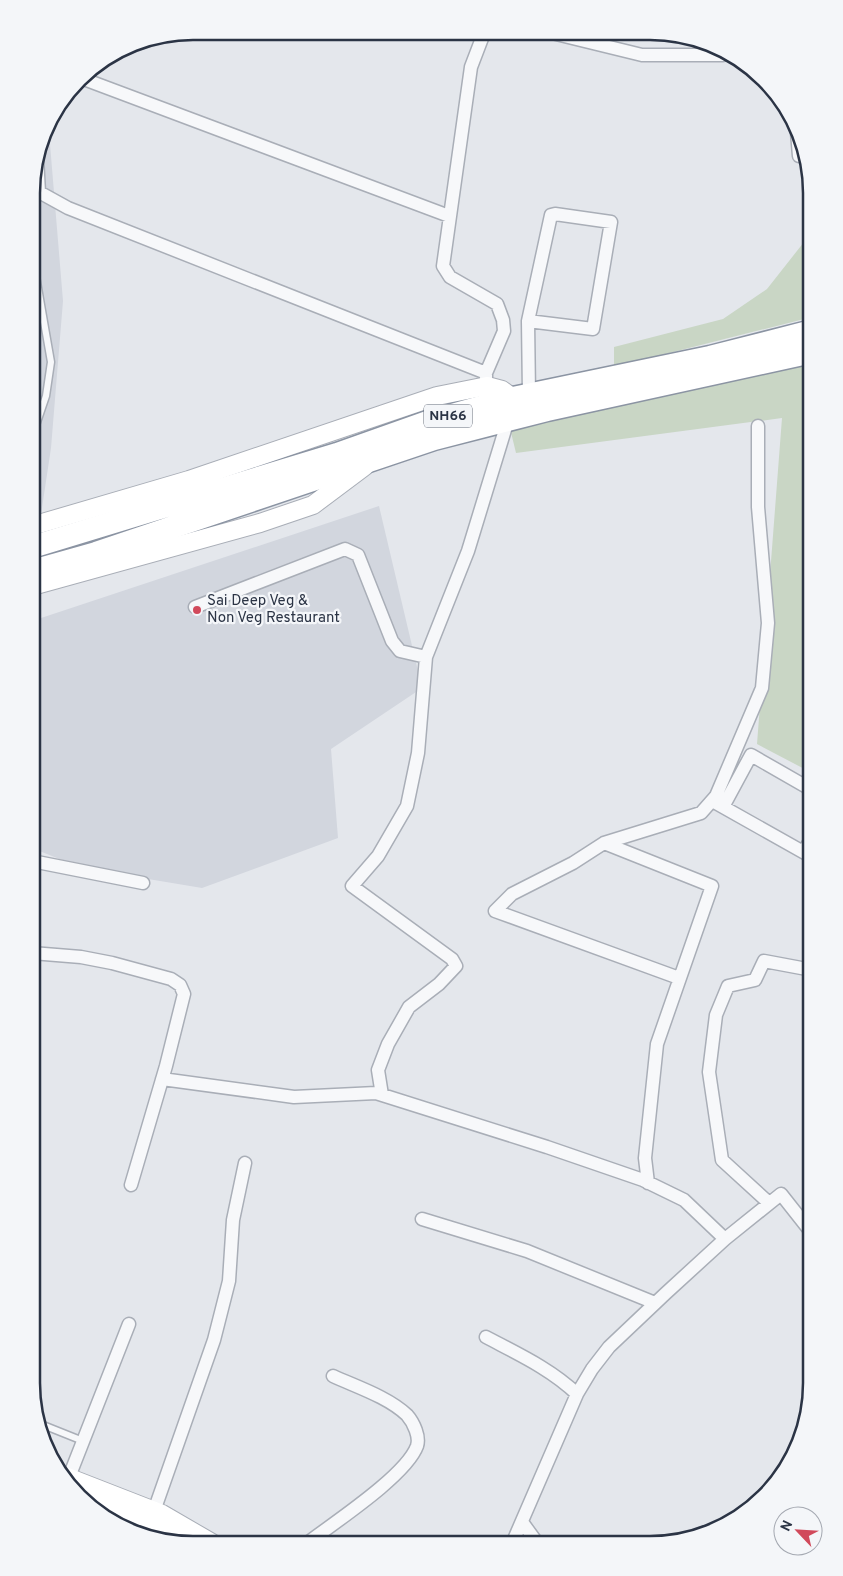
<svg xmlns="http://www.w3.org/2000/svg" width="843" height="1576" font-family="Overpass,sans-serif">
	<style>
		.built { fill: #d2d6de }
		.green { fill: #c9d6c5 }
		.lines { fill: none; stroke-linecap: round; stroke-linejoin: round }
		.lane-casing { stroke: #a9aeb7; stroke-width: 9 }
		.street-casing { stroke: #a9aeb7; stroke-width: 15 }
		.secondary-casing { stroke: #a9aeb7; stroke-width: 20 }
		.highway-casing { stroke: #8b94a3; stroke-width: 25 }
		.lane { stroke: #f7f8fa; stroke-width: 6 }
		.street { stroke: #f7f8fa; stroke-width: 12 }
		.secondary { stroke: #fff; stroke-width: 18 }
		.highway { stroke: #fff; stroke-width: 22 }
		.poi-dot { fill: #d1495b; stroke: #f4f6f9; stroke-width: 2 }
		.labels { text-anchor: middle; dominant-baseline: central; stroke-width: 4.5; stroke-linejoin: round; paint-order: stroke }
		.shield { fill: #f4f6f9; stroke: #676e7b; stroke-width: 1 }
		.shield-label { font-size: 14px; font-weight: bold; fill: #2b3445 }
		.poi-label { font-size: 15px; fill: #2b3445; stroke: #f4f6f9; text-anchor: start }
		.rim { fill: none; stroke: #2b3445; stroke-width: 2.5 }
	</style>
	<rect width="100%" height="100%" fill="#e4e7ec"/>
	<path class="built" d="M48,120l15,181 -12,147 -11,73 -8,2 1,-351z
		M379,506l43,182 -91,61 7,89 -136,50 -120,-20 -50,-20v-138l3,-13 -3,-13v-63z"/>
	<path class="green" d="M812,201v116l-198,50v-20l109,-28 44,-30 37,-47z
		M812,351v422l-55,-29 25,-326 -266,35 -8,-33z"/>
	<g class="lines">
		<defs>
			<path id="lane" d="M32,437l14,-41 5,-34 -18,-103
				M38,1423l45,18"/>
			<path id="street" d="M484,33l-13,34 -28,199 7,11 47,27 6,16 1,11 -18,42v6
				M552,33l90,22h81
				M81,78l368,138
				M797,132l2,24
				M37,158l2,34 29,16 418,165
				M528,321l65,8 18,-107 -56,-8 -4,1 -23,106 1,73
				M195,607l150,-58 13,6 34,86 8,10 26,6
				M716,803l96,54
				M723,807l28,-52 61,35
				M604,843l108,43 -55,158 -12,114 3,25
				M803,852l9,-14
				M32,861l111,22
				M32,953l49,4 31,6 59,16 9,6 4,9 -18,72 -35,119
				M679,978l-184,-67 17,-17 61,-31 31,-20 97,-30 15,-17 46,-108 6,-65 -10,-116v-81
				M162,1079l132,18 82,-4 171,54 96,33 41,20 41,39
				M382,1095l-4,-25 10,-26 21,-37 30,-23 17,-18 -4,-7 -100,-73 26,-30 29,-50 11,-53 8,-96 42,-106 40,-131
				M769,1203l-47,-43 -13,-88 7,-57 12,-29 27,-6 9,-19 48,9
				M422,1219l105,32 128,52
				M486,1337c32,17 65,32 91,57
				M69,1477l60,-153
				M154,1511l60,-171 15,-59 4,-61 12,-57
				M522,1522l16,22
				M306,1544c26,-20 100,-68 111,-98 3,-9 -3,-23 -10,-31 -19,-18 -50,-28 -74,-39
				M512,1544l65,-150 15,-25 17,-22 57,-54 59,-54 56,-45 30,38"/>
			<path id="secondary" d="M32,526l157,-46 248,-84 50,-10 15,4 11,8
				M32,586l228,-63 53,-18 52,-39
				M67,1477l95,37 50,29
				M83,1499l73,30 23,14"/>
			<path id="highway" d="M32,547l305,-93 93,-33 83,-23 197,-41 102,-26
				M32,571l64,-18 338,-114 113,-29 265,-58"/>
		</defs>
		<use href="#lane" class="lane-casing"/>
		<use href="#street" class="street-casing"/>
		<use href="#secondary" class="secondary-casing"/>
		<use href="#highway" class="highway-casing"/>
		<use href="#lane" class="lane"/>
		<use href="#street" class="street"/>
		<use href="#secondary" class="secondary"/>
		<use href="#highway" class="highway"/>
	</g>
	<circle class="poi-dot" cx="197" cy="610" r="5"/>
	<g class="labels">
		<rect class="shield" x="424" y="404.5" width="48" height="23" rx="4"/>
		<g class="shield-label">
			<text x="448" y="416">NH66</text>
		</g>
		<g class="poi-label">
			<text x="207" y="601">Sai Deep Veg &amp;<tspan x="207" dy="17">Non Veg Restaurant</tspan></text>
		</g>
	</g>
	<path d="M0 0H843V1576H0ZM193 40H650A153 153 0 0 1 803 193V1383A153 153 0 0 1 650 1536H193A153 153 0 0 1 40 1383V193A153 153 0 0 1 193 40Z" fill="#f4f6f9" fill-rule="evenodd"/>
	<path class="rim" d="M193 40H650A153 153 0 0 1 803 193V1383A153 153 0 0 1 650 1536H193A153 153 0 0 1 40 1383V193A153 153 0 0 1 193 40Z"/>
	<g transform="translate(798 1531) rotate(295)"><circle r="24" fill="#f4f6f9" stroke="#a4a8b1"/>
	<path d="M0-4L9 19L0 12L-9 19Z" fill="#d1495b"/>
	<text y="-8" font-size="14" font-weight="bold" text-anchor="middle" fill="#2b3445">N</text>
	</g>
</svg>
